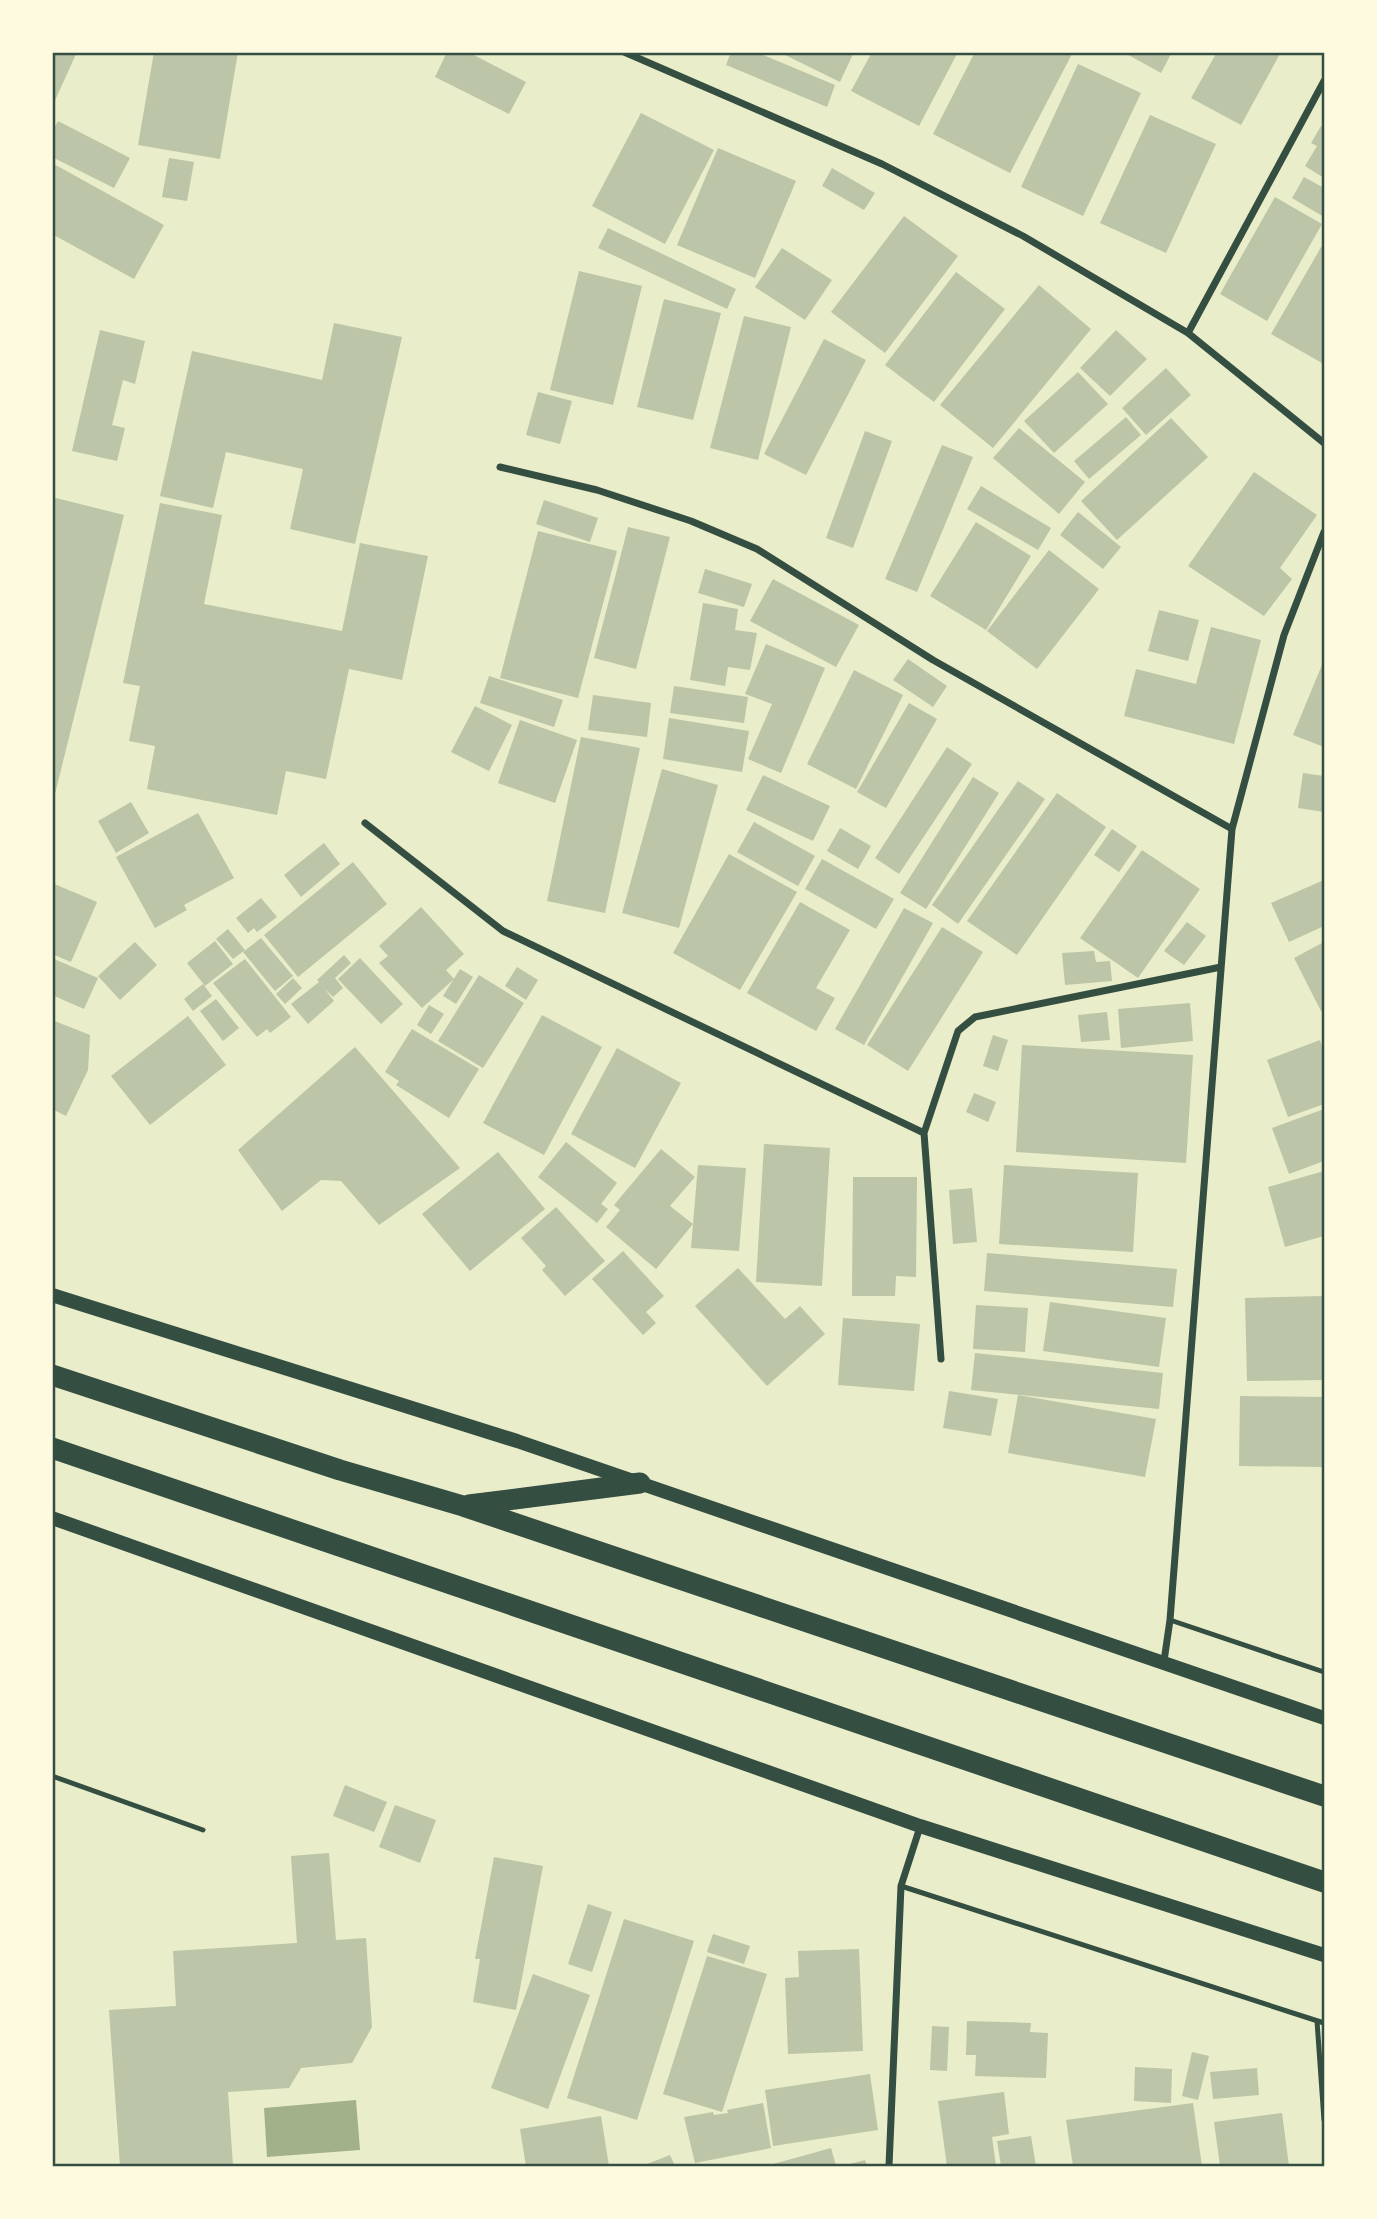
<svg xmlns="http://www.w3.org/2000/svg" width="1377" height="2219" font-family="'Zilla Slab',serif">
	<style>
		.water { fill: #a3b18a }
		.building { fill: #bcc5a7 }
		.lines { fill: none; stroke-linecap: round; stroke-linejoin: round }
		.service { stroke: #344e41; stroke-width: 5 }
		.minor { stroke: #344e41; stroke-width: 7 }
		.secondary { stroke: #344e41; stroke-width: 14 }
		.motorway { stroke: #344e41; stroke-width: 21 }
		.neatline { fill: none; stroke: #344e41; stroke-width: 2.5 }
	</style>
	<rect width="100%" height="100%" fill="#e9edc9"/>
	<path class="water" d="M356,2100l4,50 -93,7 -3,-49z"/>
	<path class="building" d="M52,52h25l-25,55z
		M154,52h84l-18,107 -82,-14z
		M447,52h21l58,30 -17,32 -74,-37z
		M731,52h25l79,33 -8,22 -101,-42z
		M779,52h75l-14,30z
		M872,52h86l-39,74 -68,-35z
		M975,52h98l-63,121 -77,-39z
		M1123,52h49l-11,21z
		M1217,52h64l-40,73 -50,-27z
		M1078,64l63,29 -58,123 -62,-29z
		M641,113l73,37 -49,94 -73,-38z
		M1150,115l66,29 -50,109 -66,-30z
		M58,121l72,37 -16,30 -62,-31v-25z
		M1321,126l3,2v50l-19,-12 12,-20 -6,-3z
		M718,148l78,33 -41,97 -78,-33z
		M169,158l25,4 -7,39 -25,-4z
		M52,163l112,62 -30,54 -82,-45z
		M832,168l43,25 -11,17 -42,-24z
		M1304,177l20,11v29l-32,-19z
		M1275,197l47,27 -55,97 -47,-27z
		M904,216l54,40 -73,97 -54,-41z
		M608,228l128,61 -9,20 -129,-61z
		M1324,242v116l-2,5 -51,-29z
		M782,248l50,32 -27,40 -50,-33z
		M579,271l63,15 -29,119 -63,-15z
		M956,272l49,37 -71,93 -49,-37z
		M1039,285l52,44 -98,119 -53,-43z
		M664,299l57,14 -28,107 -56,-13z
		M744,316l47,11 -33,133 -48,-12z
		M334,323l68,14 -47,207 -65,-15 13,-60 -77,-17 -13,56 -53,-12 32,-145 130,29z
		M100,330l45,11 -10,43 -12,-4 -11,45 13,3 -8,33 -45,-10z
		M1116,330l31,29 -37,37 -30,-28z
		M824,339l42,21 -60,115 -42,-21z
		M1166,368l25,27 -45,40 -24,-27z
		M1078,372l30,32 -54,49 -30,-32z
		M538,392l34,9 -12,43 -34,-9z
		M1126,417l15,18 -52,44 -15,-18z
		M1171,418l37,39 -91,83 -36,-39z
		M1019,428l66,54 -26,32 -66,-56z
		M865,431l27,10 -39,107 -27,-10z
		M942,445l31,12 -56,135 -32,-13z
		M1254,472l63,43 -37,53 12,11 -28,37 -76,-50z
		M981,486l70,42 -13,22 -71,-41z
		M52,497l72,18 -71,287h-1z
		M544,500l54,18 -8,24 -54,-18z
		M160,503l62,12 -18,89 138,27 18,-88 68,13 -26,124 -53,-11 -23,110 -40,-8 -9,44 -130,-26 8,-43 -26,-5 11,-55 -17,-3z
		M1078,512l43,35 -18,22 -43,-34z
		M976,522l55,34 -45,74 -56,-34z
		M628,527l42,10 -34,132 -42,-11z
		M538,531l79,20 -39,147 -78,-20z
		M1049,550l50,39 -62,80 -50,-38z
		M705,569l47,15 -8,23 -46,-14z
		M773,579l86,46 -23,42 -86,-46z
		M703,603l35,6 -3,21 22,3 -7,37 -22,-3 -3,19 -35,-6z
		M1159,610l40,10 -11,41 -40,-10z
		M1211,627l50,13 -27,104 -110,-28 12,-47 60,15z
		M766,644l59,24 -44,105 -33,-14 24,-55 -27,-10z
		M908,659l39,27 -14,21 -40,-27z
		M1324,660v87l-31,-12z
		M854,670l49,25 -47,94 -49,-25z
		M489,676l74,24 -9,27 -74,-24z
		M674,686l74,11 -4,26 -74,-10z
		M593,695l58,8 -4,34 -59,-7z
		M909,703l28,16 -51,89 -29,-16z
		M475,706l37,19 -23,46 -38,-19z
		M669,718l80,13 -7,41 -79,-13z
		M520,720l57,20 -22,63 -57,-20z
		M581,737l59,11 -35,165 -58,-12z
		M947,747l25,17 -73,110 -24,-16z
		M662,769l56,16 -39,143 -57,-15z
		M1303,773l21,3v36l-26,-4z
		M763,775l67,31 -17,35 -67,-31z
		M973,777l26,16 -73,116 -26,-16z
		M1018,781l27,18 -87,125 -26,-19z
		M1057,793l49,34 -89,128 -50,-34z
		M131,802l18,31 -33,20 -18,-32z
		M198,813l36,65 -50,27 3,5 -32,18 -39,-71z
		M754,822l61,34 -17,30 -61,-34z
		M840,828l31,18 -13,23 -31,-18z
		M1112,829l25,17 -18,26 -25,-17z
		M324,843l16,21 -39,33 -17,-22z
		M1142,850l58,39 -62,89 -58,-40z
		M729,854l68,38 -57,98 -67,-37z
		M822,859l72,40 -18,30 -71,-40z
		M353,862l34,42 -89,73 -34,-42z
		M1324,880v46l-35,16 -18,-39z
		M52,883l45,19 -26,60 -19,-8z
		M261,898l16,19 -20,15 -3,-4 -6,5 -12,-15z
		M800,902l50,28 -34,58 19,10 -19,33 -69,-38z
		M421,907l43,47 -18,16 8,9 -32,29 -43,-45 9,-7 -9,-10z
		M904,908l29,15 -69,122 -29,-16z
		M1187,922l19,14 -22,29 -20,-14z
		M942,927l41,25 -75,119 -41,-26z
		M228,929l17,21 -12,9 -17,-20z
		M261,938l32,38 -18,15 -32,-39z
		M215,941l18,23 -28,22 -18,-23z
		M135,942l22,23 -37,35 -22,-24z
		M1324,942v68l-3,1 -27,-53z
		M1094,951l2,11 14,-1 2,20 -47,4 -3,-32z
		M344,955l7,8 -16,15 8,10 -10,9 -9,-9 10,13 -26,23 -17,-20 28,-22 -2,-2z
		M52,958l46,20 -14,31 -32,-14z
		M360,958l43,46 -22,20 -43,-45z
		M245,959l46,58 -21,16 -3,-4 -10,8 -44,-54z
		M517,967l21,13 -12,20 -21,-14z
		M460,969l13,8 -17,27 -13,-8z
		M479,975l45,28 -41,65 -45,-27z
		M293,978l9,10 -17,16 -9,-10z
		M203,984l9,12 -19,15 -9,-12z
		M216,999l23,29 -16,13 -23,-30z
		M1190,1003l3,38 -72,7 -3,-39z
		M429,1005l15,9 -13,20 -14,-9z
		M1107,1012l3,28 -29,2 -3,-27z
		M542,1015l60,32 -58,108 -61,-32z
		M188,1016l38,49 -76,60 -39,-49z
		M52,1020l38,15 -2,35 -22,46 -14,-7z
		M412,1029l67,40 -30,49 -53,-33 3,-4 -14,-9z
		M993,1035l15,5 -10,31 -15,-5z
		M1320,1040l4,13v51l-36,13 -21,-57z
		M1022,1045l171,10 -7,108 -170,-11z
		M355,1047l105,121 -81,57 -38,-44 -20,-1 -39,31 -44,-61z
		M617,1048l64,35 -46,85 -64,-34z
		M974,1093l22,9 -8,20 -22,-10z
		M1324,1109v52l-35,13 -17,-46z
		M566,1142l51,41 -16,21 7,5 -11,14 -59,-46z
		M764,1144l66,4 -8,138 -66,-4z
		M661,1149l34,28 -25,29 23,18 -37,45 -50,-42 14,-17 -6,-5z
		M498,1152l47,57 -75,62 -48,-57z
		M698,1165l48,3 -7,83 -48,-3z
		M1004,1165l134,8 -5,79 -134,-8z
		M1324,1171v65l-39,11 -17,-60z
		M853,1177h64l-1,100 -20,-1 -1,20h-43z
		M972,1188l5,54 -24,2 -4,-54z
		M556,1207l49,54 -40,35 -23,-26 4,-4 -25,-28z
		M623,1251l41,45 -18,16 10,11 -13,12 -51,-56z
		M987,1253l190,16 -4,38 -189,-16z
		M738,1268l47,51 15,-13 25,28 -58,52 -72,-80z
		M1324,1296v84l-77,1 -2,-83z
		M1050,1302l116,16 -7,49 -116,-16z
		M976,1305l52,3 -3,44 -52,-3z
		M843,1318l77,6 -6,67 -76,-6z
		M975,1353l188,20 -4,36 -188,-19z
		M949,1391l49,8 -7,37 -48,-8z
		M1018,1395l138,24 -11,58 -137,-24z
		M1240,1396l84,1v70l-85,-1z
		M345,1785l42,17 -13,30 -41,-16z
		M395,1805l41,15 -16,43 -41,-16z
		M329,1853l7,87 30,-2 6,89 -20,36 -51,5 -12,20 -61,4 5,74h-113l-11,-156 67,-4 -3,-55 124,-8 -6,-87z
		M494,1857l49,9 -27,144 -43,-8 7,-43h-5z
		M588,1904l24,8 -20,60 -24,-8z
		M624,1919l70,22 -57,179 -70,-22z
		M713,1934l37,12 -6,18 -37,-12z
		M859,1949l4,102 -75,3 -3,-76 14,-1 -1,-26z
		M707,1956l60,18 -45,138 -59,-18z
		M533,1974l57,21 -42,114 -57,-21z
		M967,2021l64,2 -1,9 18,1 -2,45 -71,-2 1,-21h-10z
		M932,2026l17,1 -2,44 -17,-1z
		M1192,2052l17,4 -11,44 -16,-4z
		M1135,2067l37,2 -1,34 -37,-2z
		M1257,2068l2,27 -46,4 -3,-27z
		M870,2074l8,56 -105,16 -8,-56z
		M1004,2092l5,42 -17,3 4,29h-49l-9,-65z
		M763,2103l8,45 -76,15 -11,-46 29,-5 1,3 14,-2 -1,-3z
		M1193,2103l9,63h-129l-7,-46z
		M1282,2113l7,53h-69l-6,-44z
		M601,2116l8,50h-83l-6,-37z
		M1031,2136l5,30h-35l-4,-25z
		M831,2148l5,18h-70z
		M670,2155l5,11h-33z
		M865,2160l2,6h-25z"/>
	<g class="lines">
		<path class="service" d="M1170,1620l154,52
			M52,1776l151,54
			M901,1886l423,137
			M1317,2021l7,99"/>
		<path class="minor" d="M624,52l258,112 141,72 165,97 136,110
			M1188,333l136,-252
			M500,467l97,23 94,31 66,28 176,111 299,169
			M365,823l138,108 421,202
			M941,1359l-17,-226 34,-102 17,-14 246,-50
			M1164,1661l6,-41 62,-791 52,-194 40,-103
			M889,2166l12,-280 19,-59"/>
		<path class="secondary" d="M52,1295l465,146 807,277
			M52,1518l868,308 404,129"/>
		<path class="motorway" d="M52,1375l288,95 123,36 861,290
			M52,1448l1272,434
			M469,1505l171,-22"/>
	</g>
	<rect width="1377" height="2219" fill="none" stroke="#fefae0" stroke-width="108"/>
	<rect x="54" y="54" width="1269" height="2111" class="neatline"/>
</svg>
